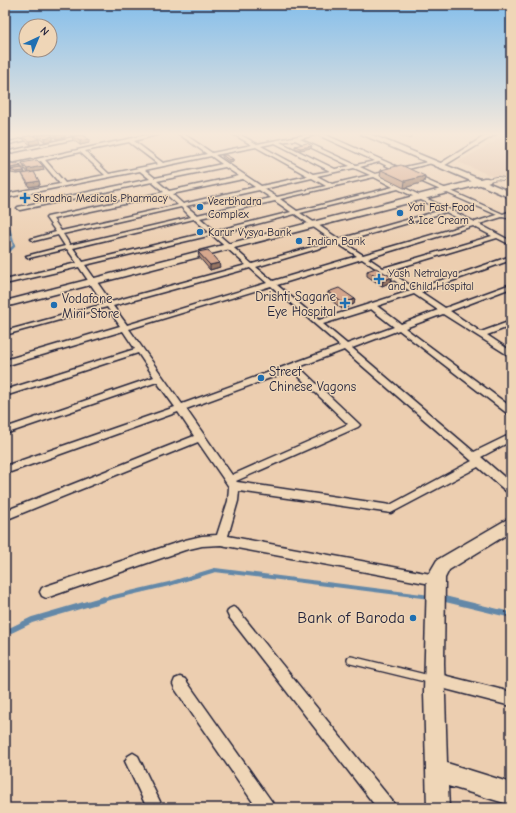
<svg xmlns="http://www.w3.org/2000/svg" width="516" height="813" font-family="'Comic Neue',sans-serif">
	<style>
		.built { fill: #e1bfa4 }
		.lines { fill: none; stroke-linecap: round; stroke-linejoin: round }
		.stream-far2 { stroke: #6388a8; stroke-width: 2.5 }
		.stream-far1 { stroke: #6388a8; stroke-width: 4 }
		.stream { stroke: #6388a8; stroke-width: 5.5 }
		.lane-far1-casing { stroke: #22223b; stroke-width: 4 }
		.lane-casing { stroke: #22223b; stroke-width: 10 }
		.street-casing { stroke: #22223b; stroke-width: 3 }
		.secondary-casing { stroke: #22223b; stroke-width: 3 }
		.primary-casing { stroke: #22223b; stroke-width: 3 }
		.lane-far1 { stroke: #efd6b7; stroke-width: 2.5 }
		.lane { stroke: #efd6b7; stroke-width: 7 }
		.street { fill: #efd6b7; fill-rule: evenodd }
		.secondary { fill: #efd6b7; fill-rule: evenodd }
		.primary { fill: #efd6b7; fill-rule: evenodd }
		.wall { fill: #b89079; stroke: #22223b }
		.shaded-wall { fill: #967563; stroke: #22223b }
		.building { fill: #d6a78d; stroke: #22223b }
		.poi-dot { fill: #1f6fb2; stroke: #efd6b7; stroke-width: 1.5 }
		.labels { text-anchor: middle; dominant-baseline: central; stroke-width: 3; stroke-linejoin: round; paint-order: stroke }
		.far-poi-label { font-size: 11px; fill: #22223b; stroke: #efd6b7; text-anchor: start }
		.poi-label { font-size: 13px; fill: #22223b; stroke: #efd6b7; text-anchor: start }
		.near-poi-label { font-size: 16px; fill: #22223b; stroke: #efd6b7; text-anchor: end }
	</style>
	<rect width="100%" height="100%" fill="#ecceb0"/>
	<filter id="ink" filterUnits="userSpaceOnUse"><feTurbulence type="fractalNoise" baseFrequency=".025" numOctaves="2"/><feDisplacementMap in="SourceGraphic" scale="8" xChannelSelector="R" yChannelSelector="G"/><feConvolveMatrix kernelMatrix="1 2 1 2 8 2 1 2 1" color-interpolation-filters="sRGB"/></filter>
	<g filter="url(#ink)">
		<path class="built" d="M508,134h3v50l-53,-22z"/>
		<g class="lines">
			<path class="stream-far2" d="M5,214l9,32 -9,9"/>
			<path class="stream-far1" d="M440,598l10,2
				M101,600l68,-16 46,-14 215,27"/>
			<path class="stream" d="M445,599l66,16
				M5,633l27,-13 72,-21"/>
			<defs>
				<path id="lane-far1" d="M401,134l9,3
					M487,180l10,-2 14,2"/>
				<path id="lane" d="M351,660l78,19"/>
				<path id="street" d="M44,134h9l-48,11v-2z
					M151,134h9l-26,7 29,22 44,-9 -28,-20h5l28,19 40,-8 -19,-11h6l18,10 52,-10h15l76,34 32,-7v2l-28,7v2h-5l-19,4 95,46 22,-7 -86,-38v-2h4l88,39 8,-3v4l-3,1v2l-6,-1 -23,7 32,17v4l-14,-7 -109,33 28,18 95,-33v4l-90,32 24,16 66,-24v4l-61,23 31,21 30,-11v5l-24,9 24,16v6l-68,-43 -38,14 106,79v8l-3,-1 -109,-84 -47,18 122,104 37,-18v7l-30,16 30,26v10l-4,-1 -29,-25 -87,46 -152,-22 -1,10 -10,35 208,39 4,1 2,4 -2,4 -4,1 -215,-40 -19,1 -17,4 -139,48 -4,-2 -2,-4 2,-4 4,-2 139,-46 17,-4 15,-1 11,-34 1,-14 -31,-45 -193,78v-9l189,-75 -16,-24 -173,62v-8l170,-59 -18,-25 -152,52v-6l149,-51 -16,-24 -133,43v-6l130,-41 -12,-18 -118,35v-6l115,-34 -13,-19 -102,28v-4l99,-27 -25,-37 -74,17v-4l72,-17 -10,-14 -38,9 -3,-2 39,-10 -7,-11 -24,6 -3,-2 25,-7 -10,-14 1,-1 117,-25 -12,-10 -132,28 -3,-2 1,-1 132,-28 -10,-8 -135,27v-4l55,-10 -19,-23 -28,5 -8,-2v-3l8,3zM318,134v1l57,26 -19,4 -56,-26zM295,140l55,26 -15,3 -55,-27zM129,142l29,22 -49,10 -24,-23zM275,143l55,28 -17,3 -52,-28zM256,147l52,29 -47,10 -46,-31zM80,152l25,23 -40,8 -20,-23zM211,156l11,8 -67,14 -10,-8zM379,162l16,8 -20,4 -15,-7zM225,167l14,9 -70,15 -12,-10zM354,168l16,7 -38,9 -15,-8zM374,177l19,10 -96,24 -17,-12zM312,178l14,8 -49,11 -13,-8zM243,179l12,8 -72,17 -11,-10zM398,189l44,21 -103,29 -39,-26zM259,190l12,8 -74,17 -11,-9zM167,195l11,10 -117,26 -8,-12zM275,201l16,11 -76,19 -15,-13zM181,207l10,10 -121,28 -7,-11zM446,212l23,12 -106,31 -20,-13zM295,214l38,27 -81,23 -34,-30zM194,219l15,13 -126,30 -10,-14zM473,226l19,10 -109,32 -15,-10zM212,235l34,30 -135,37 -26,-37zM337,243l20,13 -84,25 -17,-14zM362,259l48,32 -91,29 -42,-35zM250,268l17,15 -140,42 -14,-19zM271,286l69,60 -158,58 -53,-75zM414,294l24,16 -37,14 -24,-18zM371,309l23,18 -47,17 -24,-20zM344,350l128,111 -82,44 -153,-23 -1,-1 122,-54 2,-2 -2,-2 -59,-56zM292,370l56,54 -116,51 -46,-66z
					M83,135l2,2 -80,17v-2z
					M233,607l4,2 156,193 2,6h-18l-148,-191 -2,-4 2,-4z
					M435,673l76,19v14l-81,-21 -2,-5 2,-5z
					M180,677l5,2 87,123 2,6h-17l-82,-119 -2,-5 2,-5z
					M133,753l5,3 25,52h-16l-22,-47 3,-5z"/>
				<path id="secondary" d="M488,134h8l-54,33h-4l-2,-1z
					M484,178h3l4,2 -1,2 -485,125v-6z
					M511,517v15l-62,38 -4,8 -1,85 3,100 64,20v22l-63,-19 1,22h-22l-3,-116 3,-115 10,-17z"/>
				<path id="primary" d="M361,134h9l141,58v6z"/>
			</defs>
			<use href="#lane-far1" class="lane-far1-casing"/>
			<use href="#lane" class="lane-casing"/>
			<use href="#street" class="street-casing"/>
			<use href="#secondary" class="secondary-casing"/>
			<use href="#primary" class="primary-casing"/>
			<use href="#lane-far1" class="lane-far1"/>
			<use href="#lane" class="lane"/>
			<use href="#street" class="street"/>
			<use href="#secondary" class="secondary"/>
			<use href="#primary" class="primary"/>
		</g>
		<path class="wall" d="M39,134h11l3,2v4l-8,2 -6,-5z
			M51,134h14v3l-9,2z
			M67,134h13l9,9 -9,2 -7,-5 -1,-3 2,-1z
			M23,137l16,2 1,4 -9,2 -7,-5z
			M295,146l16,2 -11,2 -5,-2z
			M222,155l11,4v2l-4,1 -7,-5z
			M22,163l22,7 -10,2 5,9 1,4 -11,2 -5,-9 -2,-4 6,-1 -3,-4 -1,1 1,3 -9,1 -5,-1 -6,1v-9h18z
			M381,170l44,6 -1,6 -20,6 -24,-12z
			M198,252l22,15 -10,3 -11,-13z
			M367,271l25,6 -1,5 -9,4 -15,-10z
			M328,292l27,7 -1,5 -12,5 -15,-12z"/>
		<path class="shaded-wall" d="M59,134h6v3l-9,2v-4z
			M53,136v4l-8,2 -1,-4z
			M39,139l1,4 -9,2 -1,-4z
			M89,139v4l-9,2v-4z
			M9,144l2,4 -6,1v-4z
			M312,146l-1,2 -11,2v-2z
			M233,159v2l-4,1v-2z
			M21,166l1,4h-12l1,2 -6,2v-5z
			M43,166l1,4 -16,3 -1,-4z
			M24,171l1,2 -9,1v-2z
			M425,176l-1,6 -20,6 1,-7z
			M39,181l1,4 -11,2 -1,-4z
			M219,263l1,4 -10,3v-5z
			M392,277l-1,5 -9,4 1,-5z
			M355,299l-1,5 -12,5 1,-6z"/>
		<path class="building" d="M40,134h10l3,2 -9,2z
			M32,135l7,4 -9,2 -7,-4z
			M81,135l8,4 -9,2 -8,-4z
			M5,141h1l3,3 -4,1z
			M307,143l5,3 -12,2 -5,-2z
			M222,155h4l7,4 -4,1z
			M37,160l6,6 -16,3 -5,-6z
			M17,163l4,3 -16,3v-4z
			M22,164l3,4h-4v-2l-2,-1z
			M401,165l24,11 -20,5 -24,-11z
			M22,168l2,3 -8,1 -6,-2z
			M34,172l5,9 -11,2 -6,-9z
			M208,250l11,13 -9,2 -12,-13z
			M376,268l16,9 -9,4 -16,-10z
			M339,288l16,11 -12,4 -15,-11z"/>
	</g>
	<linearGradient id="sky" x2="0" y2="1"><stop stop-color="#84beeb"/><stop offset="0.54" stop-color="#f6e9db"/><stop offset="1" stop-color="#f6e9db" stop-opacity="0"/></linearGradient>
	<rect width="516" height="248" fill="url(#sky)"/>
	<g class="poi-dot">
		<path d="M23 192h4v4h4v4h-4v4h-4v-4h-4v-4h4z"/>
		<circle cx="200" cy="207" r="4"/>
		<circle cx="400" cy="213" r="4"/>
		<circle cx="200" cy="232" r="4"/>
		<circle cx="299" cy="241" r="4"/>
		<path d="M377 273h4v4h4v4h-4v4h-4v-4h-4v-4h4z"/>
		<path d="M343 297h4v4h4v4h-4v4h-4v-4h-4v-4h4z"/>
		<circle cx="54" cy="305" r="4"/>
		<circle cx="261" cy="378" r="4"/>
		<circle cx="413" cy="618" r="4"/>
	</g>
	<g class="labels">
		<g class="far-poi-label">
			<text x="33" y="198">Shradha Medicals Pharmacy</text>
			<text x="208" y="201">Veerbhadra<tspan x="208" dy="13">Complex</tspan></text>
			<text x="408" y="207">Yoti Fast Food<tspan x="408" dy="13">&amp; Ice Cream</tspan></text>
			<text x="208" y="232">Karur Vysya Bank</text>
			<text x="307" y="241">Indian Bank</text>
			<text x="388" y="273">Yash Netralaya<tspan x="388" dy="13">and Child Hospital</tspan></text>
		</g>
		<g class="poi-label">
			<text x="336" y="296" text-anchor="end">Drishti Sagane<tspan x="336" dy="15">Eye Hospital</tspan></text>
			<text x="62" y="298">Vodafone<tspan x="62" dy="15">Mini Store</tspan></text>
			<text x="269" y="371">Street<tspan x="269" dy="15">Chinese Vagons</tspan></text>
		</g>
		<g class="near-poi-label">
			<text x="405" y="618">Bank of Baroda</text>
		</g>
	</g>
	<rect width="516" height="813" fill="none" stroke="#efd6b7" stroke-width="20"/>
	<rect x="10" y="10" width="496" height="793" fill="none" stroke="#22223b" stroke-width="1.5" filter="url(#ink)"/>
	<g transform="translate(38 38) rotate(44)"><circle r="19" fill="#efd6b7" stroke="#9d8e85"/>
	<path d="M0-3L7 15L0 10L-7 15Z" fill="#1f6fb2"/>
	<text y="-6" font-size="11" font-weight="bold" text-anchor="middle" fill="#22223b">N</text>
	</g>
</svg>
